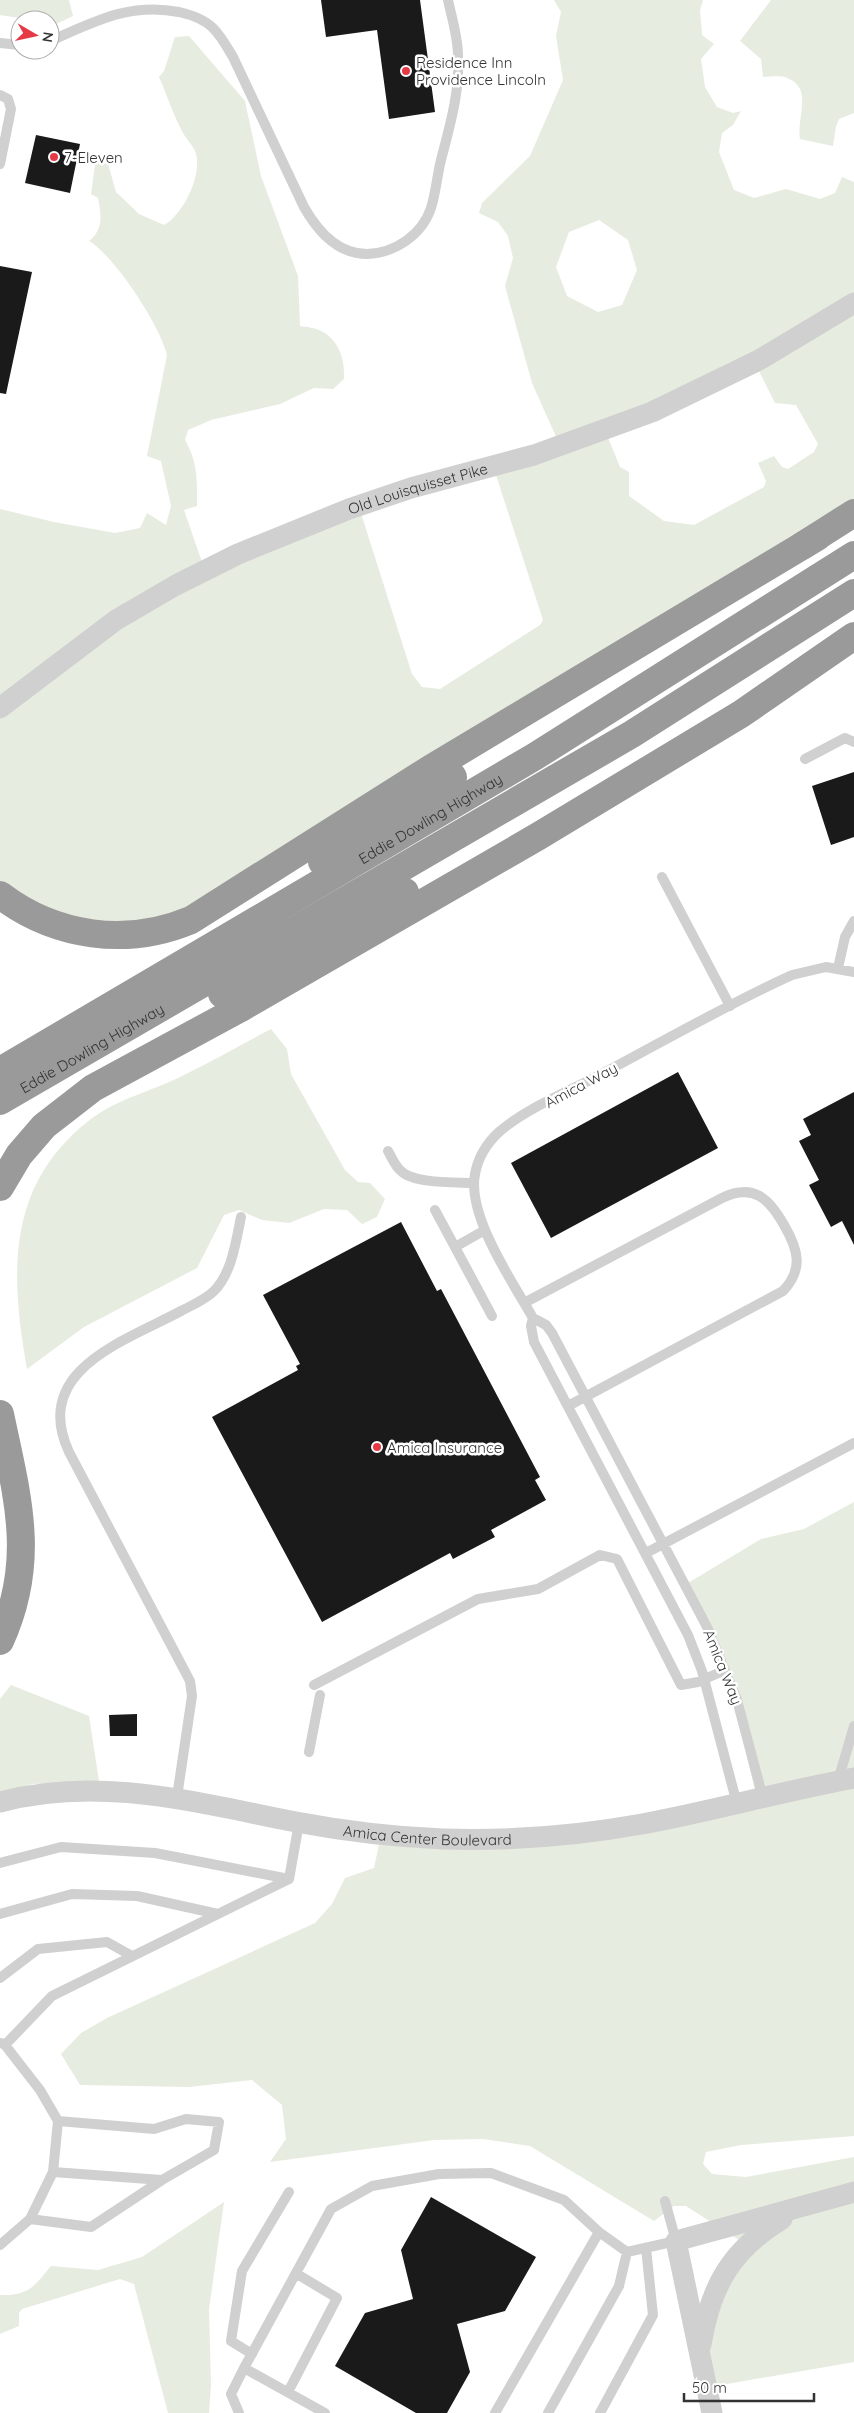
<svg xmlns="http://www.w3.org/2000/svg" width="854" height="2413" font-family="Quicksand,sans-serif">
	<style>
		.green { fill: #e6ecdf; fill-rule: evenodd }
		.building { fill: #1a1a1a }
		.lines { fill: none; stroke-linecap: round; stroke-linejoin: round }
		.lane { stroke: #d0d0d0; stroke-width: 10 }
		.street { stroke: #d0d0d0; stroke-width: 21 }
		.highway { stroke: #9a9a9a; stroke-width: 28 }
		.poi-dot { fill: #e63946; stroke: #fff; stroke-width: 2 }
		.labels { text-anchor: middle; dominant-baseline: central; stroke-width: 5; stroke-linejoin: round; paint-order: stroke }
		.poi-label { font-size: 15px; fill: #333; stroke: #fff; text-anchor: start }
		.street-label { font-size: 15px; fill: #333; stroke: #fff }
	</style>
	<rect width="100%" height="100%" fill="#fff"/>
	<path class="green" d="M0,0h69l4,16 -23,11v-7h-18l-32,-5z
		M554,0h149l-3,10 2,25 12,9 -13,15 4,28 12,20 16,6 8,-2 -8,14 -11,8 -3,19 15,38 20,8 32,-9 34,10 15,-6 7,-16 12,5v326l-692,418 -61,15 -101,-33v-399l54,13 61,11 25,-5 7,-15 19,12 5,-19 -10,-45 -14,-5 20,-101c-6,-28 -53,-100 -78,-114 15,-11 12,-28 9,-43l-7,-4 5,-36 10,-1 10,35 23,22 25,11c19,-10 40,-52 31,-74 -3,-7 -10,-13 -13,-20 -9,-17 -15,-36 -23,-54l5,-6 11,-34 14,-1 56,65 16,75 37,100 2,50c7,1 17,2 23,6 17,10 22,29 21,47l-11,10 -19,-1 -34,16 -69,16 -23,10 -3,10c13,22 12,41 12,66l-13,4 18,52 157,-55 53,167 10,13 18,2 100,-64 3,-5 -48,-148 62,-33 -25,-56 -27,-97 8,-28 -5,-22 -10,-14 -19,-9 3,-10 48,-47 33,-76 -7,-44 5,-24zM599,220l29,20 9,30 -15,35 -24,7 -31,-16 -11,-29 13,-35zM755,363l20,40 21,2 22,39 -4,8 -26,17 -6,-2 -8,-11 -16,7 8,18 -2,6 -70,38 -30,-4 -35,-25v-24l-9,-5 -15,-37z
		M771,0h83v113l-15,6 -3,7 -3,20 -33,-7c-4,-21 14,-51 -13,-61 -6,-3 -17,-1 -24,-1l-2,-18 -21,-18z
		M271,1029l16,20 4,25 54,96 13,12 12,1 15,16 -8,18 -15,7 -15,-14 -23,-1 -35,14 -27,-3 -23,-10 -15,5 -27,53 -113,59 -57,42c-17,-96 -21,-185 64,-250 28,-21 62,-28 93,-44 29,-14 58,-31 87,-46z
		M854,1502v634l-113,9 -35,7 -3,12 9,10 34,3 108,-20v205l-150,26 -8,-32 43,-116 -53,-34h-12l-20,15 -124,-75 -47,-7 -49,1 -164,22 16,-23 -4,-34 -30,-25 -63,7 -109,-2 -19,-31 20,-21 26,-15 208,-95 17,-19 13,-26 29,-10 7,-33h135l240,-40 -24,-102 -49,-107 78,-47 43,-10z
		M11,1685l78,31 10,65 -66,3 -33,9v-94z
		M224,2202l-15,107 2,76 -2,28h-41l-34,-129 -14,-5 -98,30 -3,4v13l-19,8v-39c28,1 34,-8 51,-29l47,4 44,-13z"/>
	<path class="building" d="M321,0h99l15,112 -46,7 -12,-89 -51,7z
		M36,135l44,9 -10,49 -45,-10z
		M0,266l32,6 -26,122 -6,-1z
		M854,772v65l-23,8 -19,-59z
		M678,1072l40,76 -167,90 -40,-75z
		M854,1092v153l-12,-24 -11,6 -22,-42 10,-5 -20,-39 12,-6 -8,-16z
		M401,1222l36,69 4,-2 99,188 -5,3 11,20 -55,30 4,7 -42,22 -3,-6 -128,69 -110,-205 86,-47 -2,-4 4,-2 -37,-69z
		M137,1714v22h-27l-1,-21z
		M431,2197l105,60 -31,54 -48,13 13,48 -23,41h-31l-81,-47 30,-53 48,-14 -12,-49z"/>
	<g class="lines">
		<path class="lane" d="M50,41c44,-19 80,-39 129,-29 13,3 25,7 34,16 8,8 14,19 20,29l71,150c13,23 33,47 63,47 28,-1 55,-19 64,-46 5,-16 6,-32 10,-48 9,-35 19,-68 17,-104 0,-19 -6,-37 -10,-56
			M0,43l20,2
			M0,95l8,4 3,10 -11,55
			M805,759l40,-21 9,4
			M662,877l68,129
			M838,968l7,-31 9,-16
			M388,1151c4,7 7,15 13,20 13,13 54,11 73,12
			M435,1210l57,106
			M455,1247l30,-17
			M524,1303l198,-105c31,-15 47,0 62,27 14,24 20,44 -1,66l-215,115
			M533,1318l-2,8 3,16 154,293 14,36 35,133
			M646,1553l208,-110
			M314,1685l164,-86 60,-10 62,-34 17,4 64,126 17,-3 27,-12
			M309,1752l11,-57
			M838,1781l16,-55
			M177,1797l15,-101 -2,-15 -121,-229c-38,-82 56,-111 112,-141 11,-6 24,-11 33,-20 18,-18 22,-50 27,-74
			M763,1798l-26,-98 -30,-73 -155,-294 -6,-8 -13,-7c-21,-37 -66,-102 -58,-144 3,-16 12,-31 24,-42 26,-23 68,-40 99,-56 64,-34 128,-71 194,-101l34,-8 28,5
			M0,1863l61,-16 94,6 134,26
			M0,1914l72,-20 65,2 81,18
			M0,1978l38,-29 69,-7 25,14
			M5,2045l47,-49 237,-117 10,-56
			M53,2172l109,8 52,-30 5,-28 -33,-3 -32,10 -96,-8
			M30,2219l61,8 71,-47
			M0,2245l30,-26 23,-47 5,-51 -18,-31 -35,-45 -4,-2
			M252,2354l-21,-13 11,-70 47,-79
			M288,2392l49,-94 -40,-24
			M239,2413l-8,-19 13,-26
			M325,2413l-81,-45 87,-159 41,-23 67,-12 52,-1 73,27 35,32 28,20 49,-11 -11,-40
			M495,2413l104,-181
			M548,2413l71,-127 8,-34
			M600,2413l53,-98 -7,-67"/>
		<g class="street">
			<path id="s1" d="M0,708l116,-88 60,-35 62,-31 111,-45 62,-21 123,-33 118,-43 107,-52 95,-57"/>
			<path id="s2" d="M0,1802c100,-27 198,1 296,20 48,9 98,15 147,17 66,2 133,-3 199,-15 71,-13 141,-33 212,-46"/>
			<path d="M701,2345c9,-58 30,-95 81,-126"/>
			<path d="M712,2413l-36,-172 178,-49"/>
		</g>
		<g class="highway">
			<path d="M802,546l52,-33"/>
			<path d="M322,862l131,-85"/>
			<path d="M0,895c55,42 127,52 191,25l239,-151 387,-232"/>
			<path d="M222,994l183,-102"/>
			<path id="s3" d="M0,1071l534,-314 320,-202"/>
			<path id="s4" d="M0,1101l632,-367 222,-141"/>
			<path d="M0,1187l19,-32 25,-29 49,-38 146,-79 298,-172 204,-123 113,-78"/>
			<path d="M0,1414c17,82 37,146 0,227"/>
		</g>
	</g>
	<g class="poi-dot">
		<circle cx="406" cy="71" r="5"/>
		<circle cx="54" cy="157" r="5"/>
		<circle cx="377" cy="1447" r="5"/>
	</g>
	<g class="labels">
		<g class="poi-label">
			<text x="416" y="62">Residence Inn<tspan x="416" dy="17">Providence Lincoln</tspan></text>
			<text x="64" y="157">7-Eleven</text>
			<text x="387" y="1447">Amica Insurance</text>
		</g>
		<g class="street-label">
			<text stroke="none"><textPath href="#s1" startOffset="476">Old Louisquisset Pike</textPath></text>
			<text stroke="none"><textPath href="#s3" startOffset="499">Eddie Dowling Highway</textPath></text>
			<text stroke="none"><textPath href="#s4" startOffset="106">Eddie Dowling Highway</textPath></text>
			<text transform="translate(581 1085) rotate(-28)">Amica Way</text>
			<text transform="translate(723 1667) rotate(68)">Amica Way</text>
			<text stroke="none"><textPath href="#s2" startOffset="432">Amica Center Boulevard</textPath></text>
		</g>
	</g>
	<g transform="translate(35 35) rotate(99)"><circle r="24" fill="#ffffff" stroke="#adadad"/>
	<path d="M0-4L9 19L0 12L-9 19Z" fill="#e63946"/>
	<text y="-8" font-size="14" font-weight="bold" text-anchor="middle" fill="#333333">N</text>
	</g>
	<path d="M684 2393v8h130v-8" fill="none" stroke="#333333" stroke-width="2.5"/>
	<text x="692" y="2393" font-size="15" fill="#333333" stroke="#ffffff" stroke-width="4" paint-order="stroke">50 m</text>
</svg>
